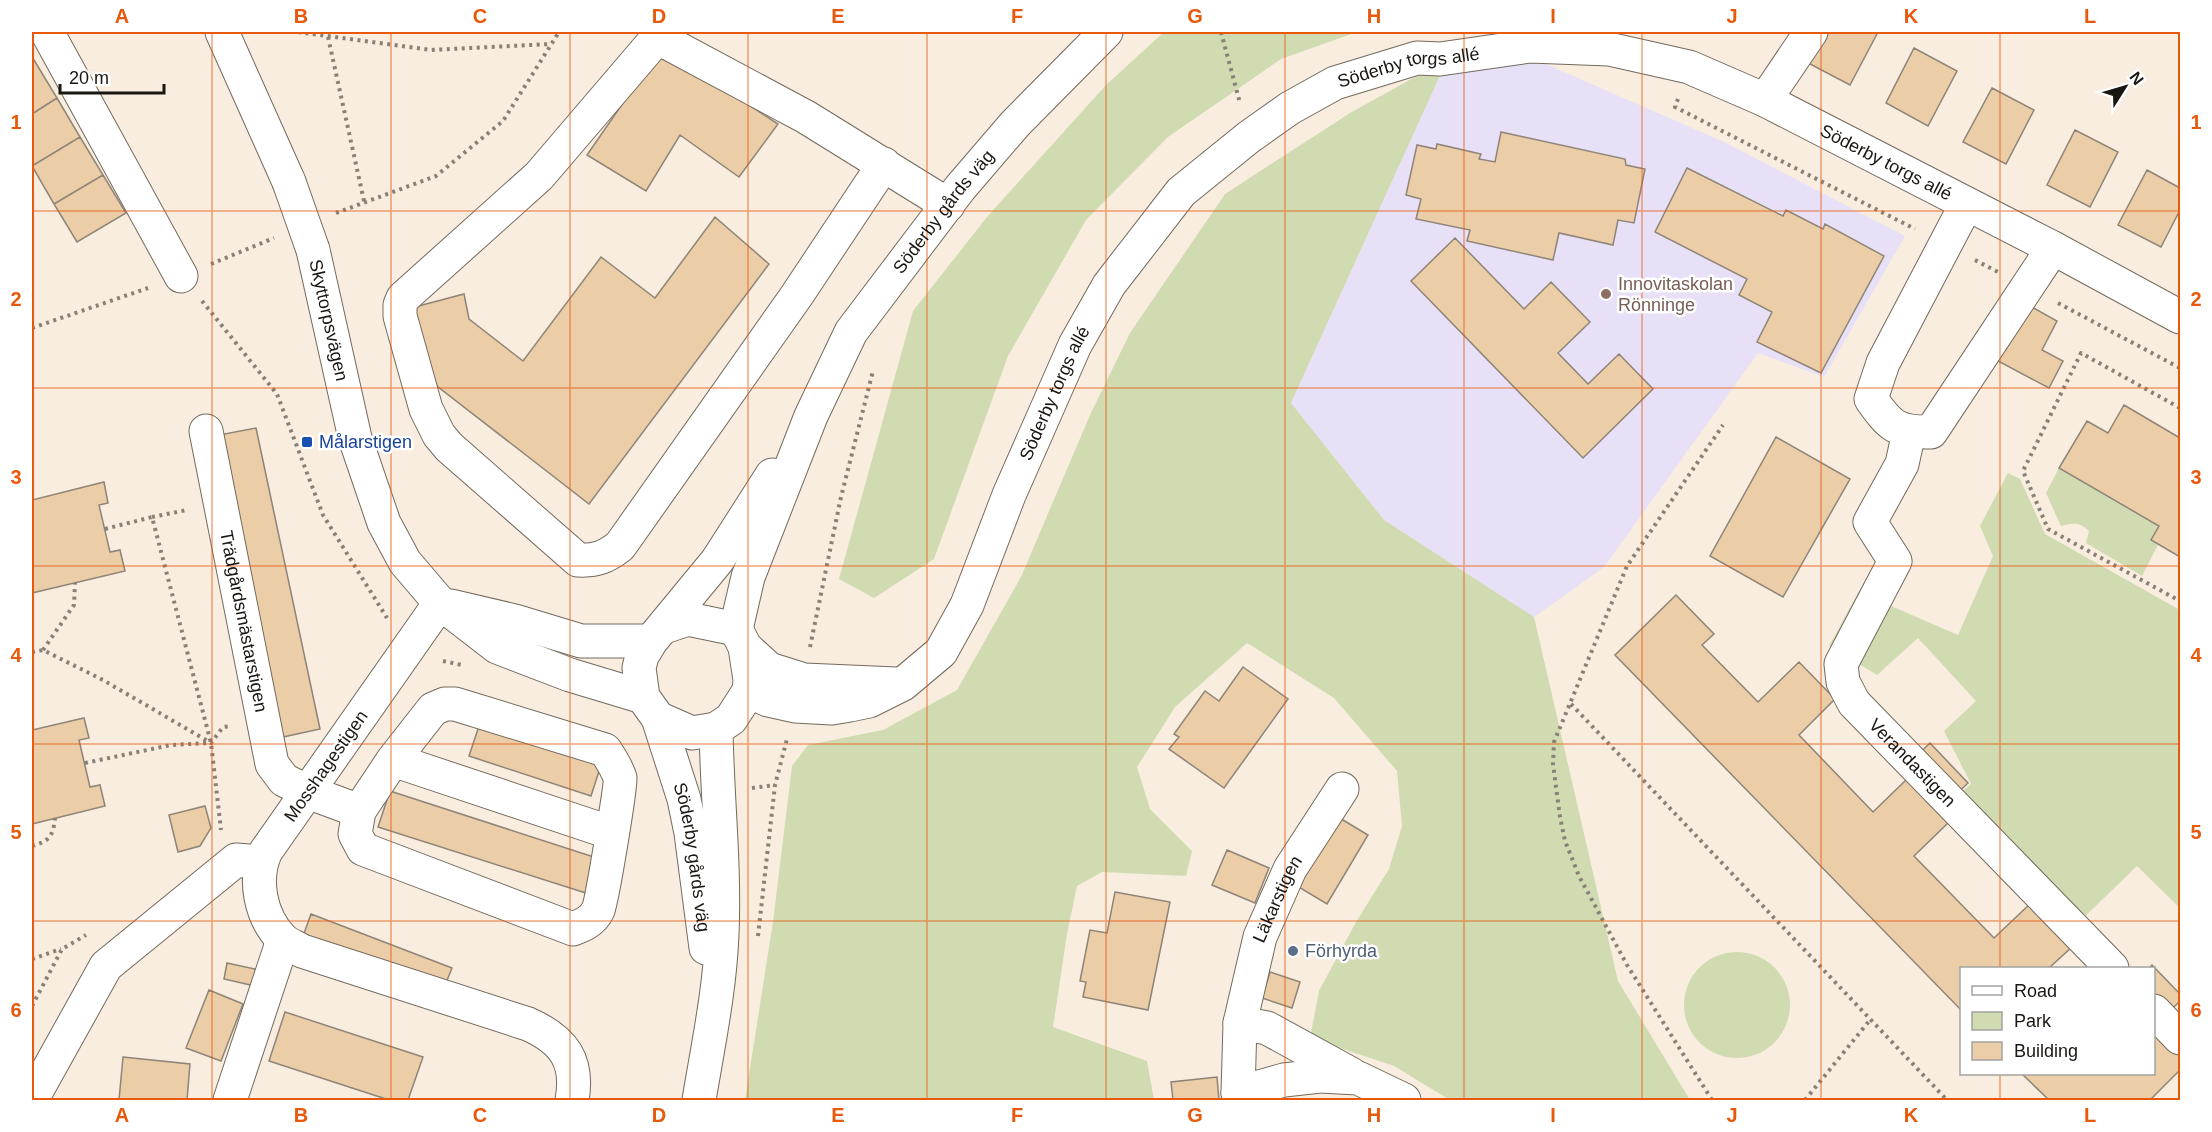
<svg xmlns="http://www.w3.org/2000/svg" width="2212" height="1132" font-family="Helvetica,sans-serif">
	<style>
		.education { fill: #e7e0f6 }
		.green { fill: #d1dbb2 }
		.building { fill: #ebcda8; stroke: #8e8477; stroke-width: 1.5 }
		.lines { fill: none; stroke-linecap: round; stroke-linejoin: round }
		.minor-casing { stroke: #736a5e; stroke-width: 35 }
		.major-casing { stroke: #736a5e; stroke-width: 35 }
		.path { stroke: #888177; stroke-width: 4; stroke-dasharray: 3 4.5; stroke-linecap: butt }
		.minor { stroke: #fff; stroke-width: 33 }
		.major { stroke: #fff; stroke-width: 33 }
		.minor-bridge-casing { stroke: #736a5e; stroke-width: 35; stroke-linecap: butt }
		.minor-bridge { stroke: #fff; stroke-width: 33 }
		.grid { fill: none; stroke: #e8590c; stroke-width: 1.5; stroke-opacity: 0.55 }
		.education-dot { fill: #8d6e63; stroke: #fff; stroke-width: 2 }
		.transit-dot { fill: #1a4fb4; stroke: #fff; stroke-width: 2 }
		.service-dot { fill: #5c6f8a; stroke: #fff; stroke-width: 2 }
		.labels { text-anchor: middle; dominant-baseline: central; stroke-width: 5; stroke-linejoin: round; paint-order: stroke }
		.street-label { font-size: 18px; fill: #1a1611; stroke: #fff }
		.education-label { font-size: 18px; fill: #785e54; stroke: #fff; text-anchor: start }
		.transit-label { font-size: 18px; fill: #164399; stroke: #fff; text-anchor: start }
		.service-label { font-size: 18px; fill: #4e5e75; stroke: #fff; text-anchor: start }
		.neatline { fill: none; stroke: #e8590c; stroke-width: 2 }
		.grid-label { font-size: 20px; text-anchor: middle; font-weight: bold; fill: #e8590c }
	</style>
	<rect width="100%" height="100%" fill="#f8edde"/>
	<path class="education" d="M1532,58l192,84 181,94 -81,141 -66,-24 -154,214 -70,50 -150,-97 -93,-117 152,-334z"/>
	<path class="green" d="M1164,32h193l-76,27 -113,78 -82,83 -78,136 -74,203 -60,39 -35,-19 74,-268 74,-94 119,-132z
		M1443,69l-152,334 93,117 150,97 84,364 72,119h-240l-56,-34 -84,-28 9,-47 37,-69 33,-53 13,-43 -5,-55 -63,-73 -87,-55 -72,64 -38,60 13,42 42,42 -6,25 -84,-4 -25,14 -10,48 -14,93 94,34 7,39h-409l28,-178 19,-156 16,-21 75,-15 74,-40 64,-113 69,-162 40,-82 95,-139 125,-81 63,-35z
		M2059,468l100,58 -8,14 7,5 -16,31 -56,-33 3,-12c-10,-9 -16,-8 -28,-5l-15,-33z
		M2008,473l12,6 25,55 135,76v298l-43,-42 -63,61 -124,-125 21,-18 -27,-53 32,-30 -58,-63 -41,37 -48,-29 35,-64 15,8 -4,9 83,36 35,-79 -13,-30z
		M1684 1005a53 53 0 1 1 106 0a53 53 0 1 1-106 0Z"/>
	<path class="building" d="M1824,32h54l-28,53 -42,-22z
		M661,48l117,76 -39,53 -59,-42 -34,56 -59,-36z
		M1914,48l43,23 -29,55 -42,-23z
		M34,60l23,38 -25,16v-52z
		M1992,88l42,22 -28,54 -43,-22z
		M57,98l23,39 -48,29v-52z
		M2075,130l43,22 -28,55 -43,-22z
		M1501,132l124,27 1,6 19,4 -11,54 -16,-3 -5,25 -54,-12 -6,27 -86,-19 3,-11 -54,-11 5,-20 -15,-4 11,-50 19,4 1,-5 44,10 -2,5 16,3z
		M80,137l23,38 -49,29 -22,-38z
		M1687,168l96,48 3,-6 37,19 2,-5 59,32 -63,117 -64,-31 15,-30 -33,-17 8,-16 -92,-47z
		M2147,170l33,18v22l-19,37 -43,-22z
		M103,175l23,38 -49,29 -23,-38z
		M715,217l54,47 -180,240 -165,-128 -17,-67 57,-15 5,25 54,42 78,-104 54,41z
		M1455,238l69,71 27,-27 39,40 -32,31 30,31 31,-30 34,35 -70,69 -172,-177z
		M2028,305l29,16 -15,29 21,11 -14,27 -51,-27z
		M2124,405l56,33v119l-29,-17 8,-14 -100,-58 28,-47 21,12z
		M256,428l64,301 -37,8 -64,-302z
		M1776,437l74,42 -67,118 -73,-41z
		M104,482l4,21 -9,2 11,47 10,-2 5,21 -93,22v-93z
		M1676,595l38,39 -12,11 56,57 41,-40 36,37 -36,36 74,77 34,-33 42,43 -35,34 80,82 37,-35 42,43 -24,22h-87v43l-347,-356z
		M1243,667l45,32 -64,89 -55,-39 10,-12 -5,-3 31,-43 14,10z
		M84,718l5,20 -10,2 11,47 10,-2 5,21 -73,18v-94z
		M479,726l122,39 -10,31 -122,-40z
		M1930,743l38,40 -22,21 -38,-40z
		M390,791l210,68 -11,35 -211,-67z
		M205,806l6,22 -11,18 -22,6 -9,-37z
		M1338,817l30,18 -41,69 -30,-18z
		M1227,850l42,18 -14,35 -43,-18z
		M1115,892l55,10 -22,108 -65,-13 3,-15 -6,-1 10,-51 17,3z
		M311,914l141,54 -10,25 -140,-54z
		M227,963l32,7 -4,16 -31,-7z
		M2152,965l28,29v7l-15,15 -11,-11v-37h-5z
		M1270,972l30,10 -8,26 -30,-10z
		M209,990l34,14 -22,57 -35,-13z
		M285,1012l138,45 -15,43h-19l-120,-39z
		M2154,1025l26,28v17l-30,30h-101l-27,-26h132z
		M123,1057l67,7 -3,36h-68z
		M1217,1077l2,23h-46l-2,-18z"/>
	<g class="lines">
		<defs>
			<g id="minor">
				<path d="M47,32l134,244"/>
				<path d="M222,32l67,150"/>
				<path d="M1765,100l46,-68"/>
				<path d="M884,164l-87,131 -177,251c-14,11 -24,15 -42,14l-129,-113 -10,-12 -13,-26 -26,-93v-11l3,-7 136,-122 112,-131 7,-4 8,1 140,75 142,88"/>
				<path d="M1966,205l-83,158 -12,36c19,27 26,34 60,33l122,-184"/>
				<path id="s1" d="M313,250l42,188 29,85 21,39 35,41 57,44 73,28 73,22"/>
				<path id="s2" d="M206,431l66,333 12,16 24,12 51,19"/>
				<path id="s3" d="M1909,432l-7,32 -32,58 25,39 -54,103 2,18 11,21 258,265"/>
				<path d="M440,603l-174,248c-13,28 -6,65 16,88 5,5 14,8 20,12l226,73c36,16 51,37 44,76"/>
				<path d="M451,606l64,15 66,20h70"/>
				<path d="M745,647l24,22 35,11 92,4"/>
				<path id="s4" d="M749,691l19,9 27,6 37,2 18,-3 19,-4 34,-17 38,-32 26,-47 42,-110 66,-150 34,-60 72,-93 68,-55 41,-29 45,-25 82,-25 23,1 90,-13 79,3 80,18 76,33 288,148 127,69"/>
				<path d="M393,760l40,-51 12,-5h10l150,46c6,9 12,18 15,28 1,8 -18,123 -22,132 -5,11 -15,15 -25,19l-210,-80 -8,-15 4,-23 34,-51 219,73"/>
				<path d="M2154,1011l26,27"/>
				<path d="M1240,1023l27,5 84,46"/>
				<path id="s5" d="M1238,1093l2,-70 20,-86 30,-68 52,-80"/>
				<path d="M32,1099l74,-133 130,-106 25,2"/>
				<path d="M230,1100l53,-160"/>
				<path d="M1239,1100l-1,-7 46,-13 36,-4 38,2 46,22"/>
			</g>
			<g id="major">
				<path d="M664,627l24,-8 48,10"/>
				<path id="s6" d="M736,629l12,-52 63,-161 40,-84 109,-144 55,-64 91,-92"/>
				<path d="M736,629l9,18 5,33 -1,11 -18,28 -15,10 -24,4 -34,-15 -15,-21 -4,-29 3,-12 9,-15 66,-80 55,-86"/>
				<path id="s7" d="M658,718l26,81 7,34 15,115"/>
				<path d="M699,1100c9,-54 21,-111 23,-166 3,-69 -5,-137 -6,-205"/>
			</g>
		</defs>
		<use href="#minor" class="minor-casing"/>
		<use href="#major" class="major-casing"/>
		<path class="path" d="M298,32l133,18 119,-6
			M1221,32l19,71
			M328,37l36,164
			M1678,99l-3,8 240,122
			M336,213l100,-37 67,-55 56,-89
			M1975,260l23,12
			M211,264l63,-26
			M202,301l75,93 46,121 64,103
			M2058,303l122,65
			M32,328l116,-40
			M2180,408l-99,-55 -58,118 25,58 132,72
			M152,517l35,-7
			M105,529l47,-12 59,226 10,87
			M810,647l31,-150 32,-126
			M43,650l31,-45 1,-22
			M32,652l11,-2 60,30 108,63 12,-16 8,-1
			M443,661l19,4
			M1571,704l376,396
			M85,763l86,-18 39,-2
			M752,788l23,-3
			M32,846c17,-5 21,-9 23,-28
			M758,936l17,-151 12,-46
			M32,959l29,-10
			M32,1006l30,-57 24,-14
			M1712,1100l-85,-135 -48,-89 -14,-35 -5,-24 -7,-53 1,-22 73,-176 96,-141
			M1805,1100l65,-80"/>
		<use href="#minor" class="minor"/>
		<use href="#major" class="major"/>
		<defs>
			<path id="minor-bridge" d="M289,182l24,68"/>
		</defs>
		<use href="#minor-bridge" class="minor-bridge-casing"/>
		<use href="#minor-bridge" class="minor-bridge"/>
	</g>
	<path class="grid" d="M212,32v1068M391,32v1068M570,32v1068M748,32v1068M927,32v1068M1106,32v1068M1285,32v1068M1464,32v1068M1642,32v1068M1821,32v1068M2000,32v936M32,211h2148M32,388h2148M32,566h2148M32,744h2148M32,921h2148M2000,1074v26"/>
	<circle class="education-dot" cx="1606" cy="294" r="6"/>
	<rect class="transit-dot" x="301" y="436" width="12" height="12" rx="3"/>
	<circle class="service-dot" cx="1293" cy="951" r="6"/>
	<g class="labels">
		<g class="street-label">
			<text stroke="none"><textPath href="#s4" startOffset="998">Söderby torgs allé</textPath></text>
			<text stroke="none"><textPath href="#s4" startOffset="1502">Söderby torgs allé</textPath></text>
			<text stroke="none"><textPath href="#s6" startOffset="471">Söderby gårds väg</textPath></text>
			<text stroke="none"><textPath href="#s1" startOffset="72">Skyttorpsvägen</textPath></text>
			<text stroke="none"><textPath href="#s4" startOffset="494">Söderby torgs allé</textPath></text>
			<text stroke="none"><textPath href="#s2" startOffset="194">Trädgårdsmästarstigen</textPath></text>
			<text stroke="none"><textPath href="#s3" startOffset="387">Verandastigen</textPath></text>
			<text transform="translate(326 766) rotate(-55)">Mosshagestigen</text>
			<text stroke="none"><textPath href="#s7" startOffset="144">Söderby gårds väg</textPath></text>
			<text stroke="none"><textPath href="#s5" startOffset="200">Läkarstigen</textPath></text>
		</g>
		<g class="education-label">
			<text x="1618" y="284">Innovitaskolan<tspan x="1618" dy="21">Rönninge</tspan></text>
		</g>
		<g class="transit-label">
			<text x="319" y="442">Målarstigen</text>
		</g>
		<g class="service-label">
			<text x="1305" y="951">Förhyrda</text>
		</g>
	</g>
	<rect width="2212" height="1132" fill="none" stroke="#ffffff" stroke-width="66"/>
	<rect x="1960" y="967" width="195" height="108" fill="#ffffff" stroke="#a3a2a0" stroke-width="1.5"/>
	<rect x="1972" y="986" width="30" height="9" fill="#ffffff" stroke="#a3a2a0" stroke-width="1.5"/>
	<text x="2014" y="997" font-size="18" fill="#1a1611">Road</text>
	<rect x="1972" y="1012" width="30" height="18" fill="#d1dbb2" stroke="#a3a2a0" stroke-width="1.5"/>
	<text x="2014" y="1027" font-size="18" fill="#1a1611">Park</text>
	<rect x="1972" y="1042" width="30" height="18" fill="#ebcda8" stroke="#a3a2a0" stroke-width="1.5"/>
	<text x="2014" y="1057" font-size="18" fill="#1a1611">Building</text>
	<g transform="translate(2125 87) rotate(53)" stroke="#ffffff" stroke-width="4.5" paint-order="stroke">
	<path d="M0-4.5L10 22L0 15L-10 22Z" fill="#1a1611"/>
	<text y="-9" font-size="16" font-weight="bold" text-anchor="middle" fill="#1a1611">N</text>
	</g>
	<path d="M60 84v9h104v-9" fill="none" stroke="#1a1611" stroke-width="3"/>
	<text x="69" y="84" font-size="18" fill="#1a1611" stroke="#ffffff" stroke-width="4.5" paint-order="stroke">20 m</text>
	<rect x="33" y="33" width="2146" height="1066" class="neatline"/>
	<g class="grid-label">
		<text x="122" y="23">A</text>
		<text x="301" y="23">B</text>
		<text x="480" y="23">C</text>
		<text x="659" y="23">D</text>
		<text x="838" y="23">E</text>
		<text x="1017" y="23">F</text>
		<text x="1195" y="23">G</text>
		<text x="1374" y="23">H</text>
		<text x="1553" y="23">I</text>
		<text x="1732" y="23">J</text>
		<text x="1911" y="23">K</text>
		<text x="2090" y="23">L</text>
		<text x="16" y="129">1</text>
		<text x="2196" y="129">1</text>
		<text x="16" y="306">2</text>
		<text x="2196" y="306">2</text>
		<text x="16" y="484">3</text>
		<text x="2196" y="484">3</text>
		<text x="16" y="662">4</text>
		<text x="2196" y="662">4</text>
		<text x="16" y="839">5</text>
		<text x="2196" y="839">5</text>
		<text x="16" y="1017">6</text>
		<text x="2196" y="1017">6</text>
		<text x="122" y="1122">A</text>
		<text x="301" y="1122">B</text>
		<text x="480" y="1122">C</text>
		<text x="659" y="1122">D</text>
		<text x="838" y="1122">E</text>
		<text x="1017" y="1122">F</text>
		<text x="1195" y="1122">G</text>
		<text x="1374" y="1122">H</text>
		<text x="1553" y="1122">I</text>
		<text x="1732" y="1122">J</text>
		<text x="1911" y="1122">K</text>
		<text x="2090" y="1122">L</text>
	</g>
</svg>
